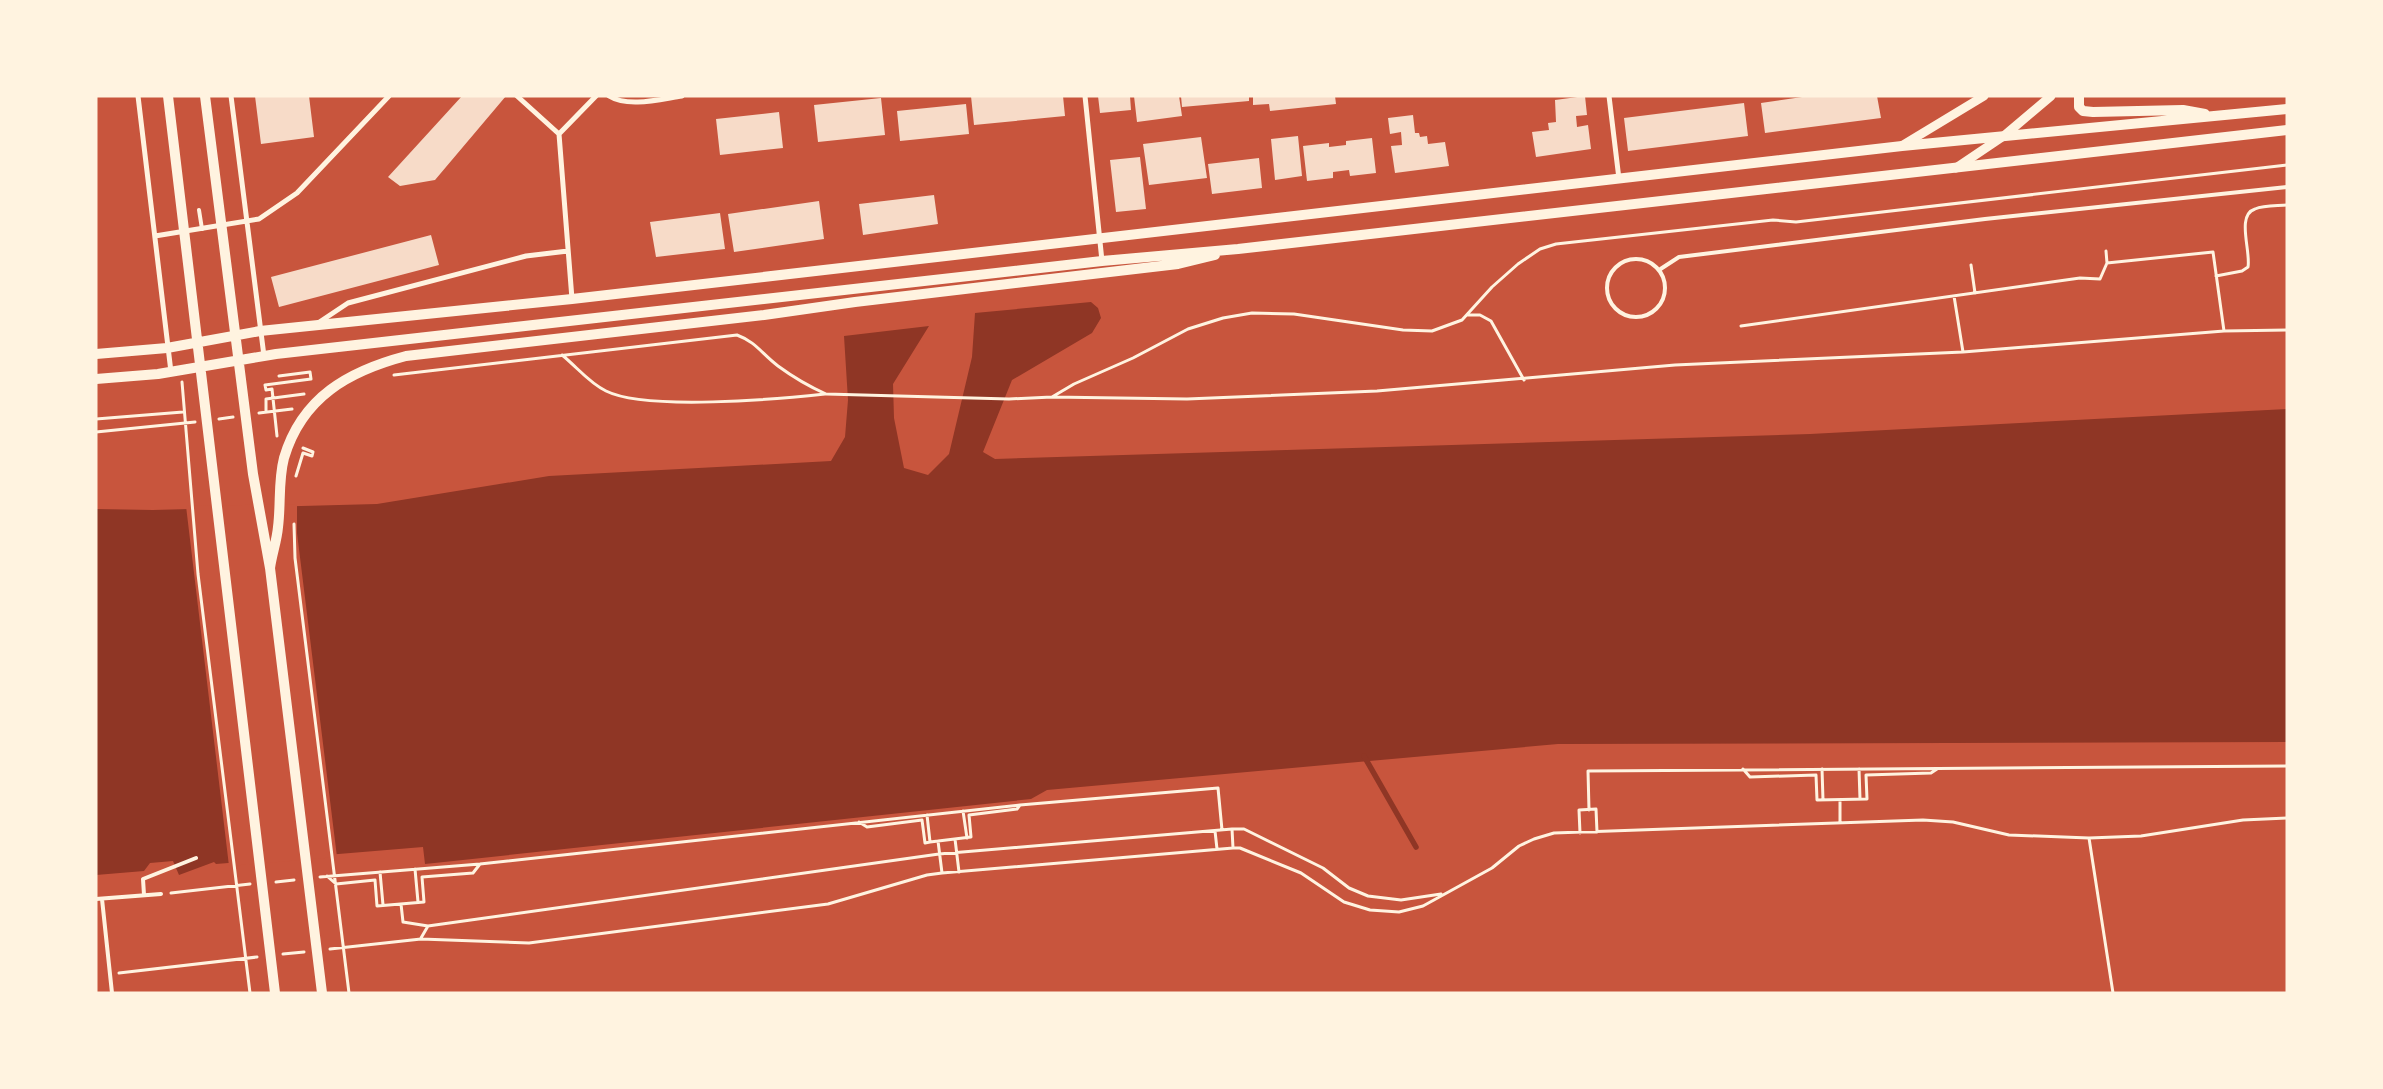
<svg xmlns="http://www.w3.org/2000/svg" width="2383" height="1089" font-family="'Roboto Condensed',sans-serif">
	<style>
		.water { fill: #8f3625 }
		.pier { fill: #c8553d }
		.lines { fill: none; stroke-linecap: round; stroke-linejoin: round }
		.stream { stroke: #8f3625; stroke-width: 5.5 }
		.building { fill: #f7dbc8 }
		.path { stroke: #fff3e0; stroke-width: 3 }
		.service { stroke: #fff3e0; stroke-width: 4 }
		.minor { stroke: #fff3e0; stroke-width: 5 }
		.tertiary { stroke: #fff3e0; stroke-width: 9 }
		.secondary { stroke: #fff3e0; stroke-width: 10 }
	</style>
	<rect width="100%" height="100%" fill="#c8553d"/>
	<path class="water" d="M1091,302l7,6 3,10 -9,15 -80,47 -29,72 12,7 815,-25 477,-25v333l-729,2 -511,46 -16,9 -606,65 -2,-17 -207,17 -2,-2 -35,13 -6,-14 -23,2 -6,8 -48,4v-366l57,1 224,-6 172,-28 282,-15 14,-24 3,-37 -4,-64 85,-10 -36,58 1,34 10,50 24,7 21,-21 23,-97 3,-44z"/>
	<path class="pier" d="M297,504v29l40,324 -108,9 -43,-360z"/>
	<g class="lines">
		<path class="stream" d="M1364,756l52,91"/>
	</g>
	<path class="building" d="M255,96h54l5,41 -53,7z
		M462,96h44l-71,84 -35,6 -12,-9z
		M971,96h92l2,20 -91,9z
		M1098,96h32l1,14 -31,3z
		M1134,96h45l3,20 -45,6z
		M1181,96h68v5l-67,6z
		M1253,96h82l1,8 -66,7 -1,-7 -16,1z
		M1585,96l2,19 -11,1 1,11 11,-2 3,24 -55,8 -4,-25 17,-2 -1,-7 8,-1 -1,-22z
		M1809,96h68l4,22 -116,15 -4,-30z
		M881,98l4,37 -67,7 -4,-37z
		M1744,103l4,33 -120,15 -4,-33z
		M966,104l3,30 -69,7 -3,-30z
		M779,112l4,36 -63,7 -4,-36z
		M1413,115l2,18h4l1,4 7,-1 1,8 17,-2 4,24 -54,7 -4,-27 11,-1 -1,-13 -11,2 -2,-16z
		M1298,136l4,40 -27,4 -4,-41z
		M1201,137l6,41 -58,7 -6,-41z
		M1372,138l4,35 -26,3 -1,-6 -16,2v6l-26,3 -4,-35 26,-3v4l17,-2v-4z
		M1140,157l6,52 -30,3 -6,-52z
		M1259,158l3,30 -50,6 -4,-30z
		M934,195l4,29 -75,11 -4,-31z
		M819,201l5,38 -90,13 -6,-38z
		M720,213l5,36 -69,8 -6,-35z
		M431,235l8,30 -160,42 -8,-30z"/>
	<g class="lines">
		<path class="path" d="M2107,263l106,-11 11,79
			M1971,265l4,28
			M2216,276l26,-5 6,-4c3,-16 -12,-52 7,-58 9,-4 22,-3 32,-4
			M1954,296l9,56
			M1468,315h12l11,6 33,59
			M1741,326l339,-48 20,1 7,-16 -1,-12
			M562,355c15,12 27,28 44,36 40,20 172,8 219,3
			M394,375l343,-40c19,7 25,19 41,31 15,11 30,20 48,28l183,5 43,-2 22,-13 59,-26 55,-29 35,-11 29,-5 42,1 109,16 29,1 30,-11 30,-33 26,-23 22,-15 16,-5 217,-24 23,2 491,-57
			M182,382l16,192 52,419
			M1052,397l135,2 190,-8 298,-26 288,-13 261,-21 63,-1
			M266,412v-13l38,-5
			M259,413l33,-4
			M96,419l87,-7
			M219,419l14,-2
			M96,432l99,-10
			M277,436l-5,-47 -6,1 -1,-5 46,-6 -1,-7 -31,4
			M296,476l7,-23 9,3 1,-4 -10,-4
			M294,524l1,34 54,435
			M1743,769l7,8 66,-2 1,25 50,-1 -1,-24 65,-2 6,-4
			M1822,769l1,31
			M1859,769l1,30
			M1840,800v23
			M1589,810l-1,-39 699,-5
			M963,811l4,27
			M927,815l3,27
			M859,822l8,5 55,-7 3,23 5,-1 41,-5 -2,-22 48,-6 3,-4
			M1232,829l1,19
			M1215,831l2,18
			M1580,833l-1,-23 17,-1 1,23
			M2089,838l24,155
			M955,839l4,33
			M938,841l4,32
			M415,869l3,33
			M380,872l3,33
			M327,876l9,8 39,-4 2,26 47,-4 -2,-25 51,-4 7,-9
			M320,877l160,-13 540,-59 198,-17 4,42
			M276,882l18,-2
			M171,893l79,-9
			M401,904l2,18 25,4
			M421,938l7,-12 511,-72 293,-25h12l79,39 26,20 19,8 33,4 40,-6
			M330,949l91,-10 108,4 299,-39 99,-29 15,-2 291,-25h7l61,25 43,29 26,8 29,2 24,-6 69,-38 27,-22 15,-7 20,-6 369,-13 30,2 56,13 80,3 52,-2 102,-16 44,-2
			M283,954l21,-2
			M119,973l138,-16"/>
		<path class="service" d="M199,210l3,19
			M1607 288a29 29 0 1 1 58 0a29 29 0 1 1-58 0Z
			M1659,270l20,-13 306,-38 302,-32
			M144,895l-1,-16 53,-21
			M96,899l65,-5
			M102,899l10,94"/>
		<path class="minor" d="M138,96l33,276
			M231,96l33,260
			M517,96l42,38
			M609,96c19,12 52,3 73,0
			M1085,96l17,165
			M1609,96l10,83
			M155,236l104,-17 38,-26 92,-97
			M572,299l-13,-165 37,-38
			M318,323l30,-20 178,-47 42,-5"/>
		<path class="tertiary" d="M1903,145l81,-49
			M1956,168l49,-33 46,-39"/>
		<path class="secondary" d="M168,96l107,897
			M205,96l48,378 17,94 52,425
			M2079,96v11l4,4 10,1 90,-2 22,4
			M96,354l71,-6 93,-17 312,-32 1330,-153 385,-37
			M96,379l62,-5 118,-20 826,-93 136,-12 1049,-119
			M270,568c2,-14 7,-28 8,-41 3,-23 0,-46 6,-69 18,-61 65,-87 122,-102l358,-41 91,-13 323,-38 37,-9"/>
	</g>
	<rect width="2383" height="1089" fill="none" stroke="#fff3e0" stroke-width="195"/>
</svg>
